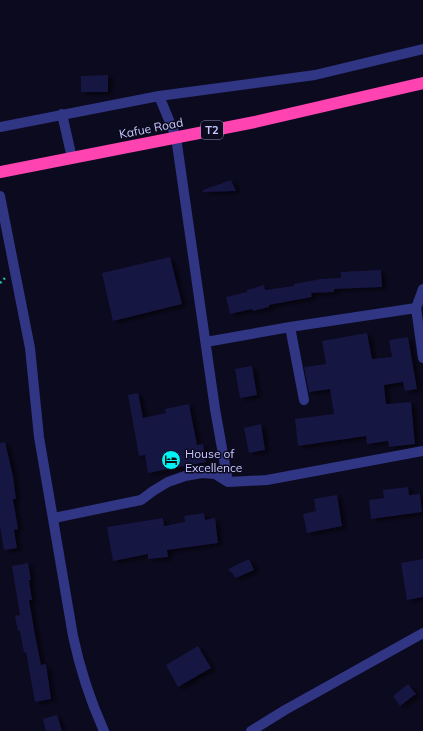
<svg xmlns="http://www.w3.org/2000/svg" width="423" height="731" font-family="Mulish,sans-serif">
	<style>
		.building { fill: #191442; filter: url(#shadow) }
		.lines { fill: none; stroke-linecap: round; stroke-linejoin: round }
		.path { stroke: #20bba3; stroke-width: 2.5; stroke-dasharray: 2 3; stroke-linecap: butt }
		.street { stroke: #303584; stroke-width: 10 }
		.highway { stroke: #ff43b0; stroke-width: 12 }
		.labels { text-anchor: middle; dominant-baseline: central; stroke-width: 3; stroke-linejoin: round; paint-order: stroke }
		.shield { fill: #0c0a1f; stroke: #908fbc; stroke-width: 1 }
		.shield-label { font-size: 11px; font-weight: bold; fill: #c9c8ff }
		.street-label { font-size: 12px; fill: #c9c8ff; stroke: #0c0a1f }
		.poi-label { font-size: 12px; fill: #c9c8ff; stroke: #0c0a1f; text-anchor: start }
	</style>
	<defs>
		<filter id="shadow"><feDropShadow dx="4.5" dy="2.5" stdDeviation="2" flood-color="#0009"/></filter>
	</defs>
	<rect width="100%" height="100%" fill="#0c0a1f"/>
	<path class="building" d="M108,75v17h-27v-16z
		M231,180l5,11 -33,1v-2z
		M170,257l12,47 -69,17 -11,-48z
		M381,270l1,17 -48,2v3l-23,1 1,4 -43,8v2l-16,4 -1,-2 -22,5 -4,-17 21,-5v-2l17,-5 1,5 29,-4v-2l27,-5 20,-1v-6z
		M367,333l5,26 20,-2 -3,-17 19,-3 9,52 -12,2 -2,-9 -19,3 2,19 25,-2 4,42 -26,3 -1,-6 -21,3 -1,-8 -68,10 -3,-27 39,-5 -4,-25 -21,3 -5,-25 22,-3 -4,-23z
		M252,366l5,29 -17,3 -5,-29z
		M138,393l5,25 23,-5 -1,-4 24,-5 8,41 6,-1 3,18 -58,11 -3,-18 -6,1 -11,-61z
		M261,424l4,26 -16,3 -5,-25z
		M5,442l8,34 3,23h-3l5,30 -4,1 3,18 -13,2 -4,-24v-83z
		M408,487l1,8 11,-1 2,18 -51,7 -2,-19 15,-2 -1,-8z
		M337,495l5,31 -35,7 -4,-19 13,-3 -2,-12z
		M204,513l1,7 10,-2 3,25 -51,7 1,7 -20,2v-5l-35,7 -6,-34 56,-9 1,8 21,-4 -1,-6z
		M249,559l5,11 -18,8 -8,-9z
		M423,559v38l-16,3 -6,-37z
		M28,563l3,17h-2l3,20h-3l6,35 6,30 5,-1 5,35 -16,3 -9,-50 -2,1 -4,-22h-2l-3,-15 5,-1 -8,-49z
		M198,646l13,22 -33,19 -12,-22z
		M408,684l8,10 -16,12 -7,-10z
		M57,715l5,16h-16l-3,-12z"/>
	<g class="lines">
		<path class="path" d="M0,283l5,-5"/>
		<path class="street" d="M62,114l10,44
			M0,127l159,-31
			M0,196l30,152 9,89 34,199c7,33 17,64 31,95
			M423,289l-7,19 7,50
			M290,327l14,73
			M206,342l84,-15 126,-19
			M228,482l-13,-73 -39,-272 -17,-41 156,-21 108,-26
			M54,518l87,-18 12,-9 15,-9 17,-6 17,-3 13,1 13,8 39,-2 156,-29
			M251,731l34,-21 138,-77"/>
		<path class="highway" d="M0,172l255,-50 168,-39"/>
	</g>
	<defs>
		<symbol id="hotel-disc" viewBox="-11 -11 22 22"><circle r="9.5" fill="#00f3f3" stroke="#0c0a1f"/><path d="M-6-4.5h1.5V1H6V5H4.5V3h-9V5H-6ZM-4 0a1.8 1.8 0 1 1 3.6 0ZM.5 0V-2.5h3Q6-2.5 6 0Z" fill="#111"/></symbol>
	</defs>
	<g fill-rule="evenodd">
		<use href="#hotel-disc" x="160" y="449" width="22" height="22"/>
	</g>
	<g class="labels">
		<rect class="shield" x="201" y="121" width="22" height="18" rx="3"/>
		<g class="shield-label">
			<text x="212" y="130">T2</text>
		</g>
		<g class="street-label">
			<text transform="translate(151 128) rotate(-11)">Kafue Road</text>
		</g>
		<g class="poi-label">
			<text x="185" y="453">House of<tspan x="185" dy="14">Excellence</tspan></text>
		</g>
	</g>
</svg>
